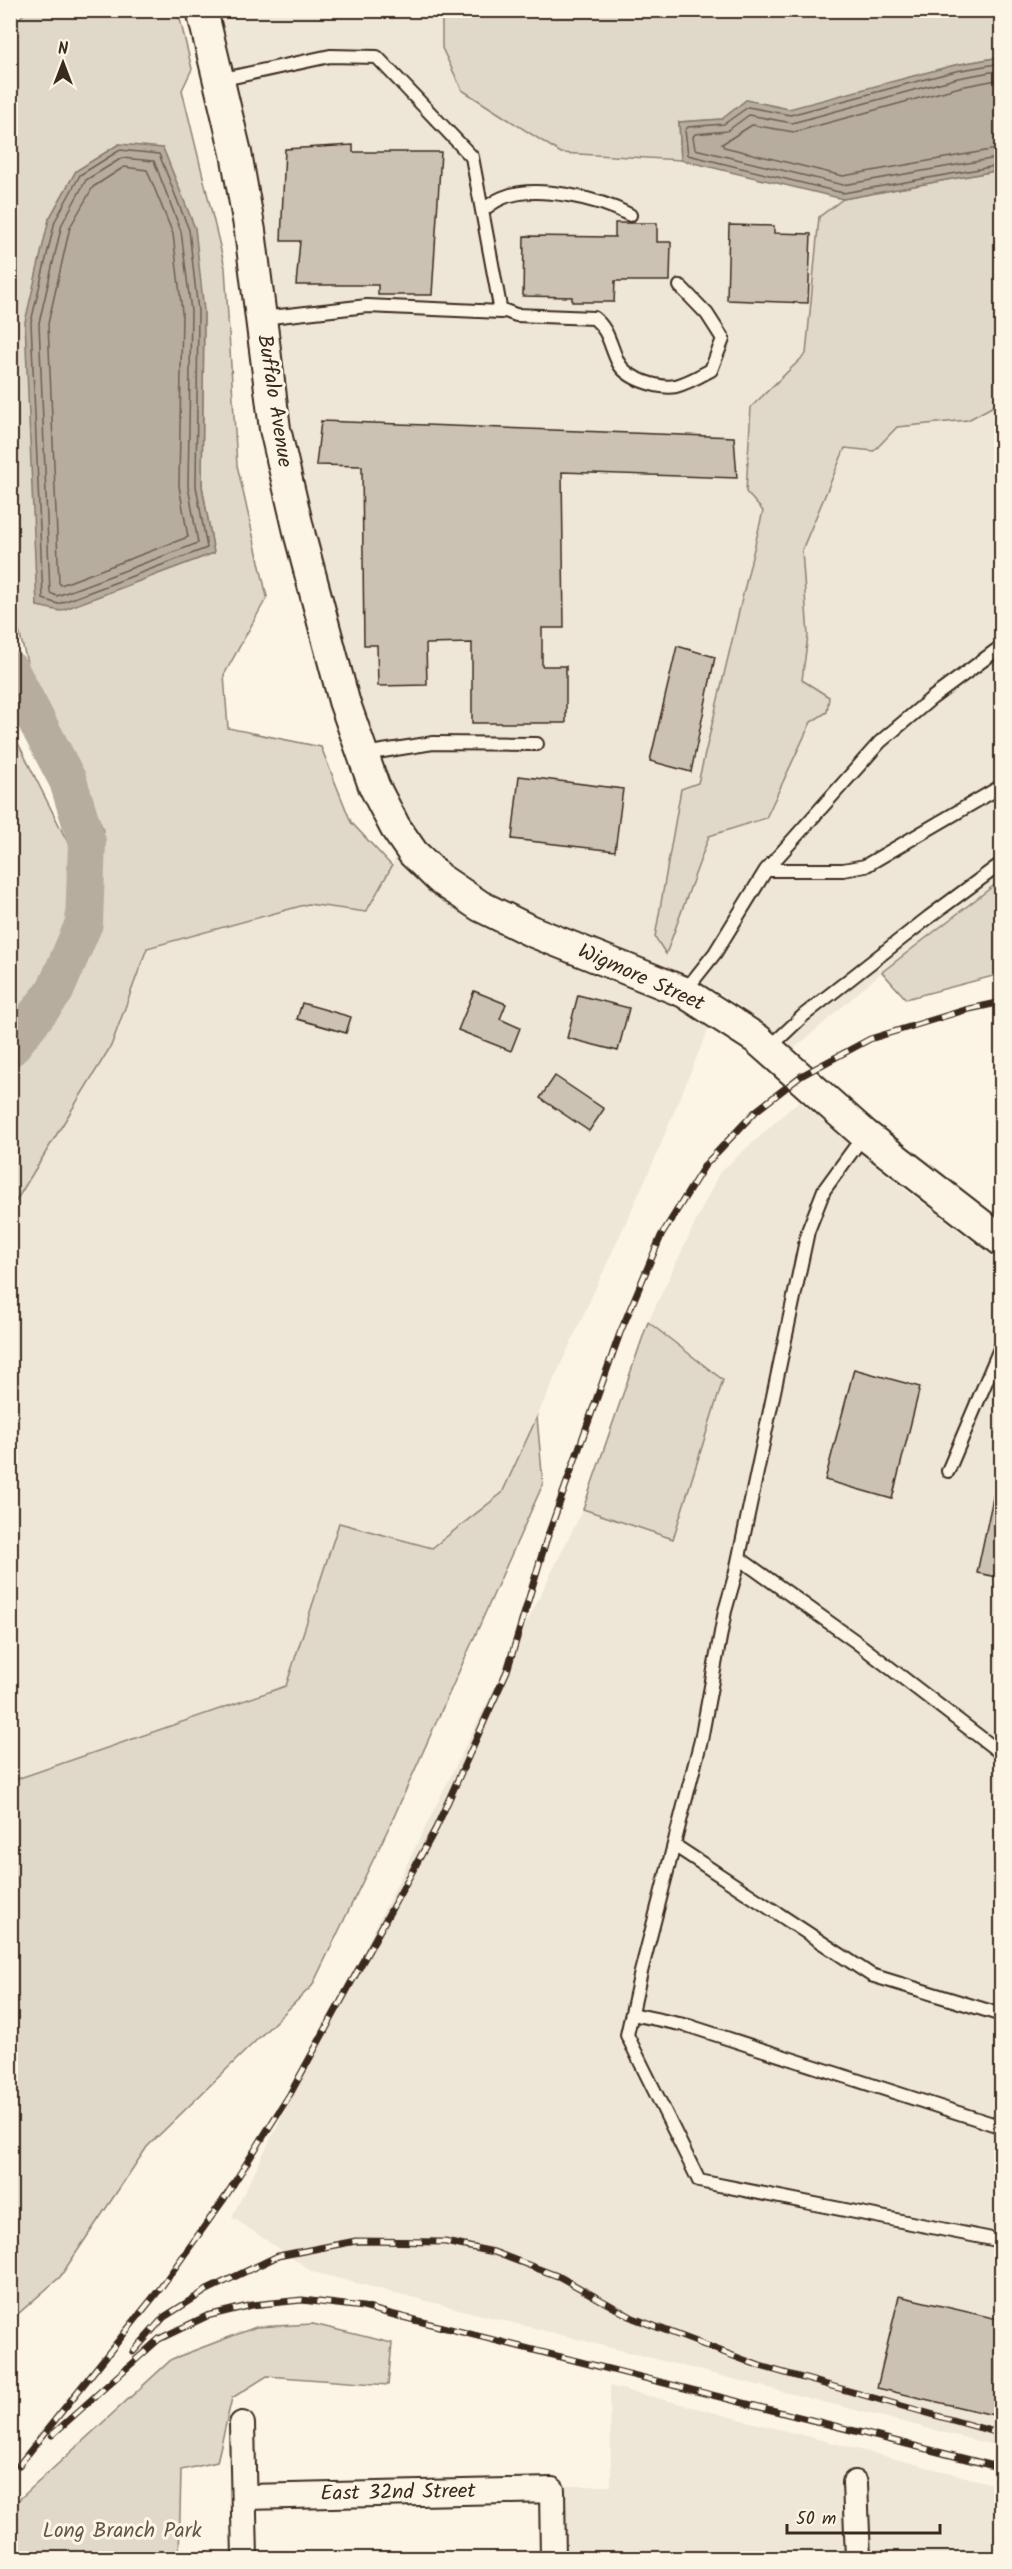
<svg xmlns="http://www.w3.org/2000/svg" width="1012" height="2569" font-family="Kalam,sans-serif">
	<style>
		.built { fill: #eee6d6 }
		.green { fill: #e0d8c8; stroke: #8e8173; stroke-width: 1.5; fill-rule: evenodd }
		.water { fill: #b7ad9e; stroke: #85796b; stroke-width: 1.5 }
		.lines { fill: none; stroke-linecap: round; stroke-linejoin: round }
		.shore { stroke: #6d5e51; stroke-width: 1.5 }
		.river { stroke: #b7ad9e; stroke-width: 38 }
		.building { fill: #ccc2b3; stroke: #3b2a1e; stroke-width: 1.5 }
		.service-casing { stroke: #3b2a1e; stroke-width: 16 }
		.minor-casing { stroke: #3b2a1e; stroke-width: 28 }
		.tertiary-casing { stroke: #3b2a1e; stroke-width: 34 }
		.service { stroke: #fcf5e5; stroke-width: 12 }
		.minor { stroke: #fcf5e5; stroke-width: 24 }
		.tertiary { stroke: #fcf5e5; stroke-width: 30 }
		.rail-casing { stroke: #3b2a1e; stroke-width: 7 }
		.rail { stroke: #fcf5e5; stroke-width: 4.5; stroke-dasharray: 14; stroke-linecap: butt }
		.labels { text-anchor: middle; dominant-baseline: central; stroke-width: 6; stroke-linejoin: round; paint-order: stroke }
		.street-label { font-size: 21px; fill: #3b2a1e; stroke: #fcf5e5 }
		.park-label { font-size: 21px; fill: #645648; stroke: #fcf5e5 }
	</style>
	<rect width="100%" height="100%" fill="#fcf5e5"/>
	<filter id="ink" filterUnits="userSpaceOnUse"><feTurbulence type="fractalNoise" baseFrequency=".0167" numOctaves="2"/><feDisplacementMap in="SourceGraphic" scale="12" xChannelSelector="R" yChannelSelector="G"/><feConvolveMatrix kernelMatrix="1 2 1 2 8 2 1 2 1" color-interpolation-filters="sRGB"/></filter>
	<g filter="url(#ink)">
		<path class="built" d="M215,11h227v37l119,105 120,7 162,39 -24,18 -13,137 -55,53 12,104 -65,272 -32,170 43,-117 57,-18 45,-96 18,-25 -27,-16 6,-45 -6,-86 43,-102 29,3 23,-24 71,-7 33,-18v478l-119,92 -88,77 -28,-24 -48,-33 -239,-97 -65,-60 -27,-45 -32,-85 -69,-281z
			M397,855l53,48 29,21 31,16 121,41 37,18 42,26 -57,138 -151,330 -70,55 -93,-25 -53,163 -275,95 -1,-572 101,-163 36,-98 161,-44 58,8z
			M799,1101l90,76 112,86v1184l-688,-175 -81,-55 351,-708 90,30 50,-159 -75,-58 71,-149z
			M610,2386l391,100v72h-440l-1,-72h51z"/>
		<path class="green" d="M986,10l15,5v42l-46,8 -166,45 -43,-10 -23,19 -44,3 2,38 -120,-7 -99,-63 -20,-42v-37z
			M27,11h143l10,8 12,50 -10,21 43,177 12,198 30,132 -43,78 4,53 93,19 30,75 41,44 -26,46 -58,-8 -161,44 -36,98 -100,163v-139l54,-69 35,-80 3,-92 -75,-163 -17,-65v-575zM119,144l85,167 -2,175 12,67 -155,57 -22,-4 12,-387 27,-48z
			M1001,170v232l-33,18 -71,7 -23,24 -29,-3 -43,102 6,86 -6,44 27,17 -2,15 -16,10 -45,96 -57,18 -43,118 -11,-17 26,-148 17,-6 65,-272 -17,-19 5,-85 55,-53 13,-137 24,-18z
			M10,727l60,120 -1,82 -58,101z
			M1001,880v94l-95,25 -24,-27z
			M648,1322l75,58 -50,159 -90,-30z
			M537,1417l6,67 -151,337 -80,165 -165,161 -87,130 -49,43v-539l275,-95 53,-163 93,25 70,-55z
			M313,2324l79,19 -4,42 -121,-9 -35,22 -15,64 -36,8 -2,88h-168v-51l161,-148 84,-32z"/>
		<path class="water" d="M1001,57v113l-158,29 -162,-39 -2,-38 43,-3 24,-19 43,9 166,-44z
			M119,144l44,4 32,80 9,83 -2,175 12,67 -154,58 -23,-5 -12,-284 24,-103 27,-48z"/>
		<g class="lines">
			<path class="shore" d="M1002,63l-46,8 -166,44 -42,-8 -24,17 -36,3 -3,3 3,25 155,38 159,-28
				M1002,70l-44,8 -166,45 -43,-8 -22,16 -32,3 -2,3 2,12 148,36 159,-28
				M1002,79l-42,8 -166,45 -42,-7 -30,19 2,3 119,29 159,-28
				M120,150l39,4 30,76 9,81 -2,175 11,62 -149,56 -15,-5 -12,-277 24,-101 25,-46z
				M122,158l32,3 27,70 10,80 -3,175 10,57 -141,53 -7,-3 -11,-270 23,-99 24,-44z
				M124,167l23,3 26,64 9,78 -3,174 9,51 -127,48 -2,-2 -11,-259 22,-97 23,-40z"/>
			<path class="river" d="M10,670l58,111 19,61 -3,81 -29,68 -45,57"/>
		</g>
		<path class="building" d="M353,145v7h88l-9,143h-54v-10h-82l4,-44h-19l4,-92z
			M615,223h42v19h14l-1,39h-55l-1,21h-42v-5l-49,-1 1,-60 91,1z
			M729,225l45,1v7l37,1 -3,69 -81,-3z
			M321,421l413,16 3,41 -175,-6 2,156h-22v38h24v57h-94v-80l-46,1 1,41 -49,1 -1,-41h-13l-2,-179 -46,-1z
			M677,646l38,11 -24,115 -41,-11z
			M519,776l104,13 -8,62 -103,-12z
			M474,991l32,13 -6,15 20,9 -9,23 -53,-21z
			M578,995l51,13 -11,43 -51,-13z
			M302,1003l49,14 -5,16 -49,-14z
			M555,1076l49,33 -15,22 -49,-33z
			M854,1369l66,18 -28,112 -67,-19z
			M994,1493h8v85l-25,-5z
			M899,2296l103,24v97l-125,-29z"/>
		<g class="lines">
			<defs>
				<path id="service" d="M219,80l111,-24 47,1 95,100 29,155 -134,-6 -105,12
					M482,211c6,-5 13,-10 20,-13 33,-15 98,1 128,17
					M500,309l16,6 78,3c15,12 16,28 24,44 8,17 41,27 58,24 12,-3 24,-10 35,-16l12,-31 -16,-25 -27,-28
					M364,754l69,-11 104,1
					M766,870l114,-128 52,-44 70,-52
					M684,992l31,-39 51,-83h77l22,-4 137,-80
					M768,1049l36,-34 125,-98 73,-54
					M864,1135l-40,55 -16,41 -73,345 -10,35 -24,129 -60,232 -14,63 72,146 303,60
					M948,1471l54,-127
					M739,1558l116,83 147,113
					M674,1845l197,130 131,40
					M632,2014l57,12 313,101"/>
				<path id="minor" d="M242,2424l3,134
					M855,2483l3,75
					M244,2497l308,-7 1,68"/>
				<path id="tertiary" d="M202,10l34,143 14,78 25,198 25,107 44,165 30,85 21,41 18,26 27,26 40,27 51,25 153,61 73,47 107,95 138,107"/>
			</defs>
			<use href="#service" class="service-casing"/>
			<use href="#minor" class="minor-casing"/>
			<use href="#tertiary" class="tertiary-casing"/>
			<use href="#service" class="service"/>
			<use href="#minor" class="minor"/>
			<use href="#tertiary" class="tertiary"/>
			<defs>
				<path id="rail" d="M133,2352l31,-35 43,-27 71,-34 78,-15 89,1 49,10 66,25 73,41 127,48 242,68
					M52,2435l107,-96 48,-23 45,-11 50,-5 61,7 639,161
					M19,2465l140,-175 65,-91 66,-105 146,-266 71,-157 39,-130 74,-208 41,-97 44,-71 51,-54 45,-35 69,-37 95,-29 37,-8"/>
			</defs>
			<use href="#rail" class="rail-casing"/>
			<use href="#rail" class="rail"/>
		</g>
	</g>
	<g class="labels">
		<g class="street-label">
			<text transform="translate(274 401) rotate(81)">Buffalo Avenue</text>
			<text transform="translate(641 978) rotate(24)">Wigmore Street</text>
			<text transform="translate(398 2493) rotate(-1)">East 32nd Street</text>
		</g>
		<g class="park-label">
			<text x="122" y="2531">Long Branch Park</text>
		</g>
	</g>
	<rect width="1012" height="2569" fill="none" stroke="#fcf5e5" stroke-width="36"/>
	<rect x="18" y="18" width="976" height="2533" fill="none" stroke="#3b2a1e" stroke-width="2" filter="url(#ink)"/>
	<g transform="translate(63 63)" stroke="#fcf5e5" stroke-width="4.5" paint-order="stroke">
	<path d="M0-4.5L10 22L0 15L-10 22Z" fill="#3b2a1e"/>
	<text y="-9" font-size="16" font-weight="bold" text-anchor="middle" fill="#3b2a1e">N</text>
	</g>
	<path d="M787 2524v9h153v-9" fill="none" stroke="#3b2a1e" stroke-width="3"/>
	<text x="796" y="2524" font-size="18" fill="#3b2a1e" stroke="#fcf5e5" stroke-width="4.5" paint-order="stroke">50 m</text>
</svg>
